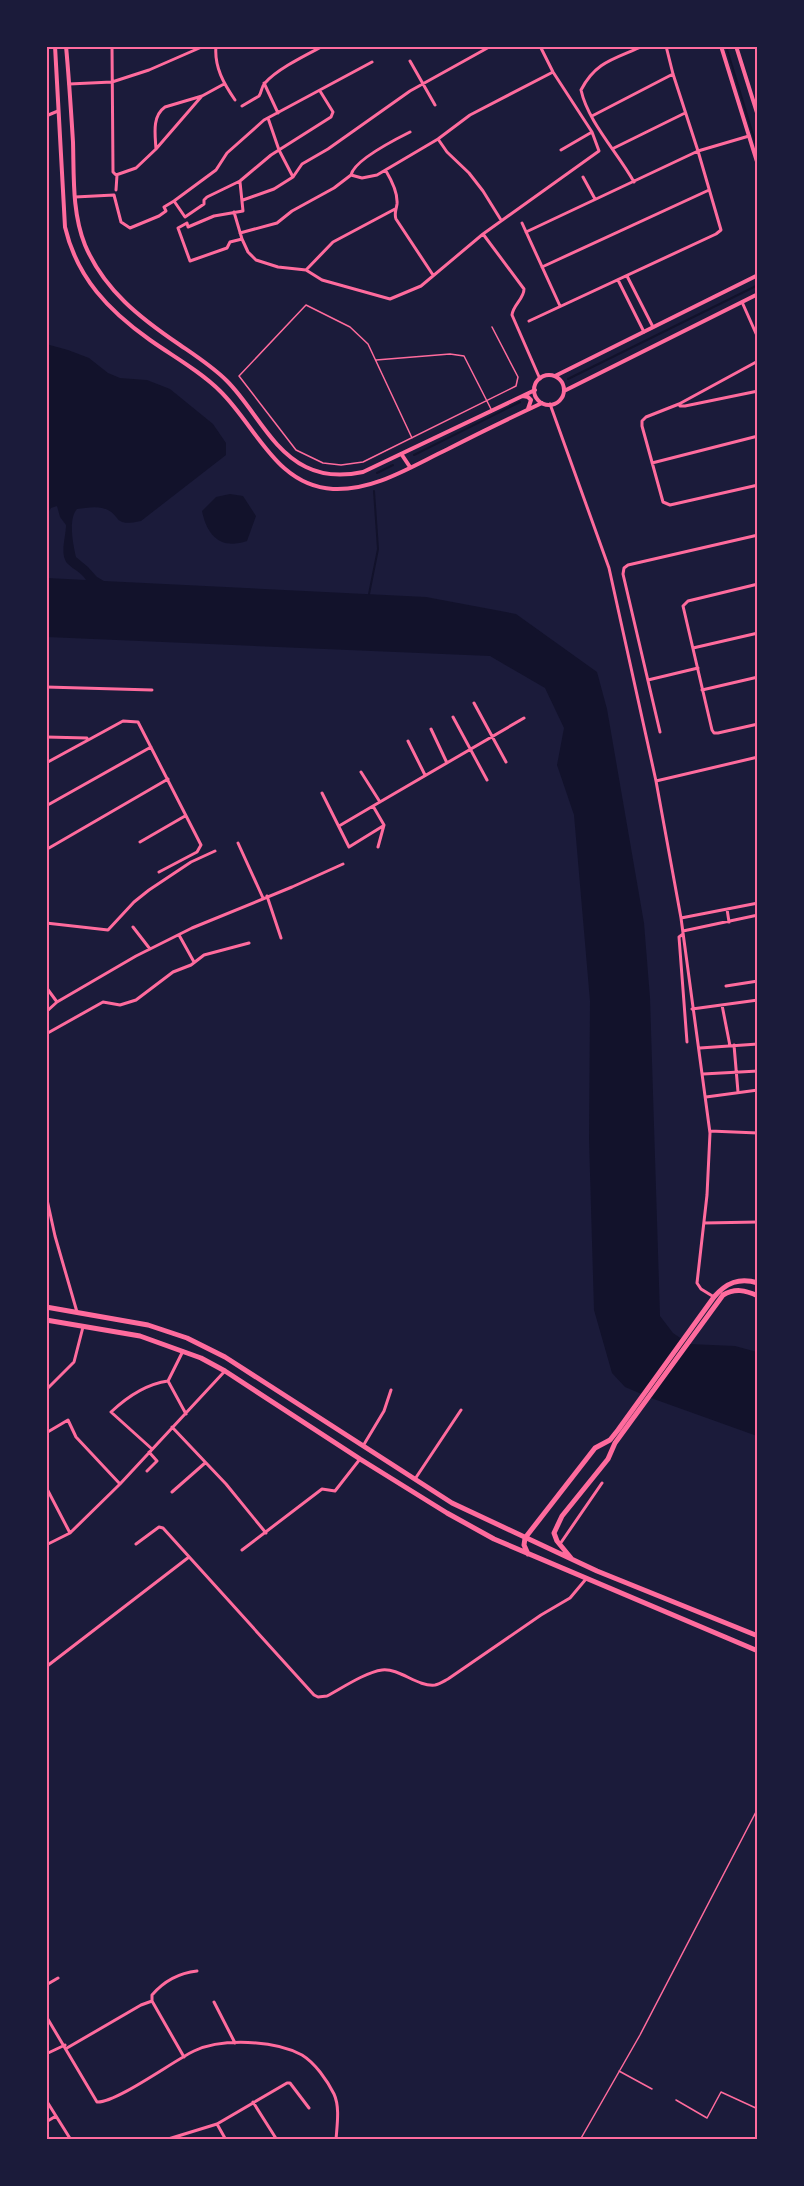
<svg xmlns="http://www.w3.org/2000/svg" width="804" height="2186" font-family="Poppins,sans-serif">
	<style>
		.water { fill: #12122b }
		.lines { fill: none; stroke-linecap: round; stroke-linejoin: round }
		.stream { stroke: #12122b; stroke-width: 2 }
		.service { stroke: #ff6b9d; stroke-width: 1.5 }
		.minor { stroke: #ff6b9d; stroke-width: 3 }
		.tertiary { stroke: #ff6b9d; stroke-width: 4 }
		.primary { stroke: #ff6b9d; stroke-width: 5 }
		.neatline { fill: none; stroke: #ff6b9d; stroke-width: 2 }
	</style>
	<rect width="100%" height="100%" fill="#1b1b3a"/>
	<path class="water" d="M46,344l22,6 21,8 19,15 12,5 27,2 23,9 43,35 13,19v12l-85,66c-31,7 -18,-8 -39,-13 -7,-2 -18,0 -25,1 -9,10 -4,35 -1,48l12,10 9,10 7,4 322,16 90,17 81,58 10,37 37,214 6,75 10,318 13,17 16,11 46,2 22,6v84l-106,-38 -26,-11 -13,-14 -18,-63 -5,-171 1,-138 -16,-186 -17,-50 7,-37 -19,-40 -55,-32 -443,-19v-59l39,2c-5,-8 -12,-10 -18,-16 -9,-9 -2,-27 -2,-39l-6,-8 -3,-11 -6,2 -4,6z
		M230,494l13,2 13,20 -9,25c-26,9 -40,-5 -45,-30l14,-14z"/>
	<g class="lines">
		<path class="stream" d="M726,46l32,105
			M568,379l190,-94
			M414,455l106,-53
			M377,473l16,-8
			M369,594l9,-45 -4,-58"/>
		<path class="service" d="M376,360l74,-6 14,2 27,53
			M412,438l-44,-94 -18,-17 -44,-22 -67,71 57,74 27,13 18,2 22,-3 153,-76 2,-9 -26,-50
			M619,2071l33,18
			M676,2100l31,18 14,-26 37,17
			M580,2140l60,-105 118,-227"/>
		<path class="minor" d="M112,46l1,126 3,3 20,-7 20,-19c-1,-15 -4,-33 9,-42l37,-11 22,-12
			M216,46c-2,21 8,38 19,54
			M410,61l25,44
			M264,83l14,30
			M69,84l43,-2 37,-12 55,-24
			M242,106l17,-10c3,-4 2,-9 6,-13 12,-14 41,-28 58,-37
			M46,116l12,-5
			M592,116l81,-42
			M268,118l11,32 14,27
			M438,139l9,13 22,21 14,18 18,29
			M614,148l71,-35
			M156,149l45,-52
			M561,150l31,-18
			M386,171c6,10 12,22 11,33 -1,7 -3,9 -1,15l37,56
			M351,175l11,3 15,-3 61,-36 32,-24 83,-43
			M351,175c3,-15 45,-36 59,-43
			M583,177l12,22
			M240,182l3,29 -29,5 -26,11 -1,-4 -9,5 12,33 37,-13 3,-6 12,-3
			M634,182c-16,-29 -46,-60 -53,-92 15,-29 34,-31 62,-44
			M116,190l1,-15
			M75,197l39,-2 7,27 9,6 29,-12 7,-5 -2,-4 10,-6 11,16 19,-13v-4l3,-3 33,-16 31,-26 60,-38 2,-5 -13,-21
			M243,200l31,-11 19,-12 9,-13 26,-15 82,-58 81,-45
			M174,201l42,-31 11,-17 37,-33 108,-58
			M234,212l8,27 6,13 8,8 22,7 28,3 16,10 68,19 31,-13 62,-52 116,-83 -7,-19 -39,-60 -13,-26
			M522,223l38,83
			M526,232l172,-81 51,-15
			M240,233l37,-10 15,-12 42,-23 17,-13
			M483,234l41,55c0,10 -11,16 -12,26l28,64
			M542,267l167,-77
			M306,270l27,-28 62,-33
			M627,276l26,51
			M618,280l26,52
			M742,302l16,36
			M529,321l187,-87 5,-4 -23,-79 -25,-77 -7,-28
			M758,391l-73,15h-5l-1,-2 -33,13 -4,4v5l21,76 7,3 88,-20
			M550,404l59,164 47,213 25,137 29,215 -3,62 -10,88 4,6 13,8
			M679,404l79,-43
			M652,463l106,-27
			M758,584l-70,17 -5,5 29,124 2,3h4l40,-9
			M693,648l65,-15
			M648,680l50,-12
			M46,687l106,3
			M702,690l56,-13
			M474,703l32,59
			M453,717l34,63
			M431,729l16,34
			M660,732l-37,-158 1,-6 4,-3 130,-30
			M46,737l41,1
			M408,741l17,34
			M46,763l77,-42 15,1 63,123 -4,7 -38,20
			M361,772l19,30
			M656,781l102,-24
			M322,793l27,54 34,-21
			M46,806l105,-59
			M339,826l34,-20
			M140,842l45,-26
			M238,843l25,55
			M378,847l6,-22 -11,-19 151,-88
			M49,848l119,-69
			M267,896l14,42
			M727,909l2,13
			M681,918l77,-15
			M46,923l62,7 26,-28 15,-12 42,-28 24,-11
			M133,927l17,22
			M683,931l75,-16
			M683,934l-4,3 8,105
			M179,935l15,27
			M726,986l32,-5
			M46,987l11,15
			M722,1005l8,41
			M692,1009l66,-9
			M46,1012l11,-10 79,-46 56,-28 100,-41 51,-23
			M46,1034l57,-32 17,3 16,-5 37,-28 18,-7 13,-10 45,-12
			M734,1045l4,47
			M700,1048l58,-4
			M703,1074l55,-3
			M706,1097l52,-7
			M710,1131l48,2
			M46,1195l9,41 22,76
			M704,1223l54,-1
			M183,1351l-15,30 18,33
			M46,1390l28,-28 9,-35
			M172,1427l54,57 40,49
			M46,1433l22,-13 8,17 44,47
			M363,1446l21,-35 7,-21
			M152,1449l-41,-37c16,-15 35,-28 57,-31
			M147,1471l10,-10 -8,-9
			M415,1479l46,-69
			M46,1487l24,46
			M172,1492l33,-29
			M136,1544l23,-17 4,1 151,167 4,2 9,-1c15,-8 39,-24 55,-26 18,-2 35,17 53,15 5,-1 9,-4 13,-6l93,-64 29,-17 16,-19
			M560,1544l42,-61
			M46,1545l24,-12 50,-49 104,-112
			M242,1550l80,-61 13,2 25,-32
			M46,1667l143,-110
			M46,1985l12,-7
			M152,2001v-6c12,-14 27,-22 45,-24
			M214,2002l21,41
			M46,2016l51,86c19,1 76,-41 97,-51 28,-13 80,-11 108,4 13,8 25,25 32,39 6,13 3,31 2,46
			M67,2048l74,-43 11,-4 32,56
			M46,2054l19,-9
			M46,2100l25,40
			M253,2102l24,38
			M46,2122l10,-6
			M217,2124l9,16
			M165,2140l52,-16 70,-41h3l19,25"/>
		<path class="tertiary" d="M55,46l10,181c12,51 44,84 85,113 24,17 50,31 70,51 36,35 56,95 113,98 41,2 79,-23 115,-40 31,-16 62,-31 94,-46
			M66,46c3,32 5,64 7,96 1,34 -1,71 12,103 19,45 55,73 95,100 16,11 33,22 47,36 27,27 44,69 79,86 18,9 38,9 57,5l172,-82
			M721,46l37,119
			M736,46l22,70
			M534 390a15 15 0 1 1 30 0a15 15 0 1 1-30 0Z
			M555,376l203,-101
			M564,391l194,-97
			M523,396l5,1 3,3 -3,9
			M402,455l8,12"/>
		<path class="primary" d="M46,1307l102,18 39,13 38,19 227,146 145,68 161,65
			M46,1320l94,16 61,22 24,13 135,88 87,54 47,26 264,112
			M528,1554l-4,-9 1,-7 70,-90 15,-8 8,-10 96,-133c12,-14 25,-20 44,-14
			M571,1558l-14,-17 -3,-8 8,-17 46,-57 7,-16 108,-148c12,-7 22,-5 35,1"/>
	</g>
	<rect width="804" height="2186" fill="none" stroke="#1b1b3a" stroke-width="96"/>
	<rect x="48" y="48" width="708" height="2090" class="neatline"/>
</svg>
